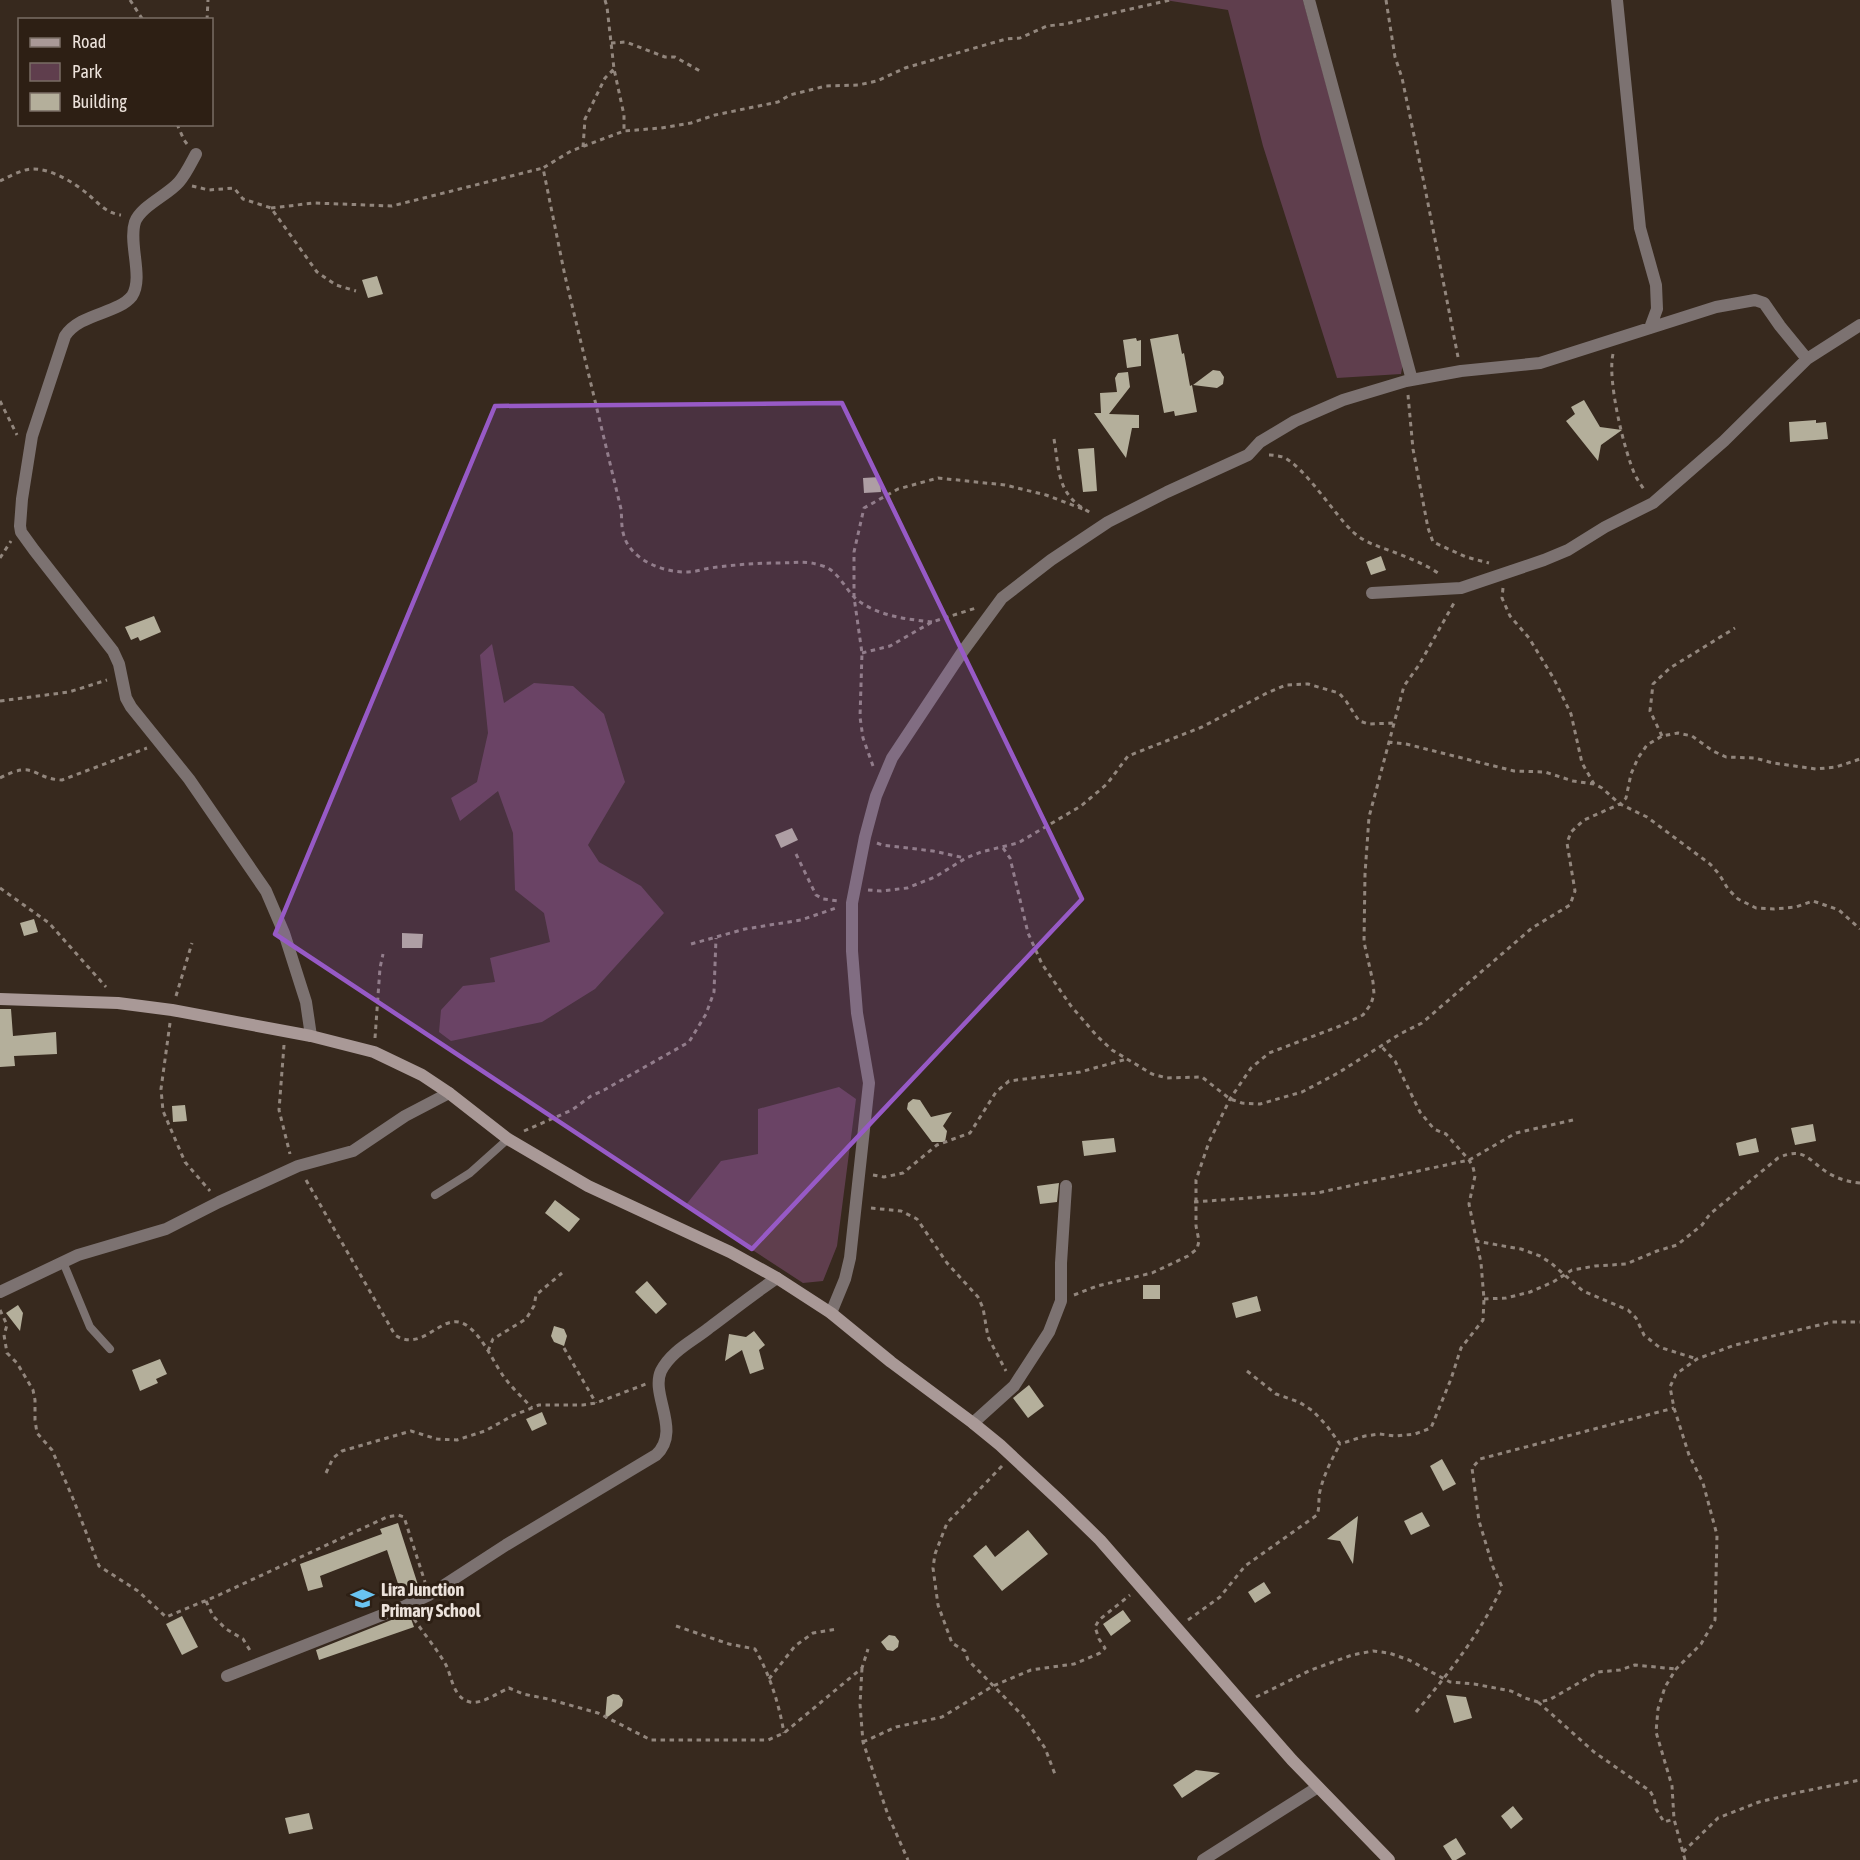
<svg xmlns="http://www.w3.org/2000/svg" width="1860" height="1860" font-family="'Asap Condensed',sans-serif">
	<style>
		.green { fill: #5f3e4d }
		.building { fill: #b4af9b }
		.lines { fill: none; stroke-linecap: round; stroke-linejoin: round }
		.path { stroke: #92867d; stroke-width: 3; stroke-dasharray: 4.5 4.5; stroke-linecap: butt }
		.lane { stroke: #7c7271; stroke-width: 8 }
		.street { stroke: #7c7271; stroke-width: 12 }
		.secondary { stroke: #a99997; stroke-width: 12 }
		.marked { fill: #975ac6; fill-opacity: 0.2; stroke: #975ac6; stroke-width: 4.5; stroke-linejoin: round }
		.labels { text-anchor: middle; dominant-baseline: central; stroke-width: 6; stroke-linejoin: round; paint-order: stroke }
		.poi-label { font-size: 18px; font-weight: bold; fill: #ece2db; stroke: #2d1f14; text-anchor: start }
	</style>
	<rect width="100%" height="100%" fill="#37291e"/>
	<path class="green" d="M1165,0h138l100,363 -2,11 -64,4 -74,-232 -35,-136z
		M492,644l12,59 30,-20 39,3 31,28 21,68 -37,63 11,17 42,24 23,27 -69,76 -53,33 -91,19 -12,-9 2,-22 22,-24 32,-4 -5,-24 60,-16 -6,-29 -29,-23 -2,-57 -15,-42 -38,30 -9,-23 26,-16 11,-49 -8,-78z
		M839,1087l17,12 -19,147 -14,35 -20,2 -118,-77 36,-45 37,-7v-45z"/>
	<path class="building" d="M377,276l6,18 -15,4 -6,-18z
		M1178,334l4,20 2,-1 6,33 2,-1 5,27 -22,4 -1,-5 -10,2 -14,-74z
		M1136,338l1,3 4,-1v26l-14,2 -4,-28z
		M1213,370l7,1 4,6 -1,7 -6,4 -24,-3z
		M1128,372l2,15 -21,27 30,1v13h-7l-6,30 -32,-45h7l-1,-20 17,-1 -2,-14 3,-5z
		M1584,400l16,27 22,3 -21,15 -3,16 -32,-40 9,-7 -4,-7z
		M1816,420v3l10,-1 2,17 -38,3 -1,-20z
		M1094,448l3,43 -14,1 -5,-43z
		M880,477l1,15 -17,1 -1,-15z
		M1381,556l5,14 -15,5 -5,-13z
		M154,616l7,16 -21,9 -2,-4 -7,3 -6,-13z
		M792,828l6,12 -17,8 -6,-13z
		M34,919l4,13 -14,4 -4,-13z
		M402,933l21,1 -1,14h-20z
		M0,1009h11l2,27 43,-4 1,22 -43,2 1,10 -15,1z
		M913,1099l7,1 11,17 21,-5 -9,14 4,5 -2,11h-13l-25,-33 1,-6z
		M185,1105l2,16 -14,1 -1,-16z
		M1813,1124l3,17 -21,4 -4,-17z
		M1114,1138l2,14 -32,4 -2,-15z
		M1756,1138l3,14 -20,4 -3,-13z
		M1059,1183l-2,19 -17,2 -3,-18z
		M555,1200l25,19 -11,13 -24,-19z
		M647,1281l20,23 -11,10 -21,-22z
		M1143,1285h17v14h-17z
		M1257,1296l4,15 -25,7 -4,-15z
		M18,1305l5,8 -3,18 -14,-18z
		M554,1326l10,3 3,7 -3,10 -10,-4 -3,-6z
		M754,1331l11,14 -6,5 5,19 -14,5 -8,-24 -17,11 4,-27 17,3z
		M160,1359l7,15 -11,5 2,4 -18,8 -8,-21z
		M1029,1385l15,21 -16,12 -15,-20z
		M542,1412l5,12 -15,7 -6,-12z
		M1442,1459l14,25 -13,7 -13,-25z
		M1422,1512l8,14 -19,9 -7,-14z
		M1358,1516l-5,48 -13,-23 -13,-2z
		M398,1523l21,65 -18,5 -14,-43 -67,26 3,11 -15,4 -8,-27 82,-30 -2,-5z
		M1028,1530l20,24 -46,37 -29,-35 13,-11 9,12z
		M1264,1582l7,11 -16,10 -7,-11z
		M1123,1610l8,11 -20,15 -8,-12z
		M409,1613l5,14 -95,33 -3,-10z
		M182,1616l16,31 -16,8 -16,-31z
		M889,1635l6,1 4,5 -1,6 -5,4 -6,-1 -6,-8z
		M613,1694l6,1 4,5 -1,6 -17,13 2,-22z
		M1446,1695l20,2 6,21 -18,5z
		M1196,1770l24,3 -38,25 -9,-13z
		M1513,1806l10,13 -12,10 -10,-13z
		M309,1813l4,16 -24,5 -4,-16z
		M1456,1838l10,16 -10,6h-4l-9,-14z"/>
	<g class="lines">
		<path class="path" d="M130,0l13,20
			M605,0l2,7 7,62 10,46v16
			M1386,0l9,57 7,21 22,105 34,174
			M207,20l1,-20
			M611,43l15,-1 39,15h10l25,14
			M177,124l7,16 3,4
			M583,147l2,-28 20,-41 9,-9
			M0,181c9,-4 20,-11 31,-12 20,-1 44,14 59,27 10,9 17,17 31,19
			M192,186l17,4 25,-2 9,11 28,9 46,64 19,13 20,6
			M271,208l43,-5 78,3 151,-38
			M1613,354c-6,26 11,96 22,121 3,6 7,11 10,16
			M1408,395l5,54 15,79 5,14 33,15 23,6
			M0,401l17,34
			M1054,439c6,36 3,57 39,75
			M1269,455c5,0 10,1 14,2 22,10 51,57 70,75 11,10 24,14 38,19 16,6 36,14 50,24
			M0,558l11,-17
			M1503,588l-1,10 8,18 19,22 25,41 17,35 11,49 12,21
			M932,622c-26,-3 -56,-6 -77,-24 -10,-10 -18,-28 -32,-32 -18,-6 -27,-3 -45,-3 -23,0 -45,2 -68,5 -7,1 -15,4 -22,4 -24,1 -57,-12 -64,-36 -3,-9 -2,-18 -3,-27l-56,-233 -22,-108 28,-17 53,-20 37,-3 30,-5 24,-8 63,-13 12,-7 36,-9 32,-1 19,-4 28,-13 101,-29 14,-1 27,-12 18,-2 105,-24
			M862,653l28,-7 42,-24 44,-14
			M0,701l69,-9 38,-12
			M1662,736l-12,-25 3,-27 17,-16 65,-40
			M1388,742l18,2 108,27 31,1 28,9 21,3 8,4 18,16 27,13 63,47 9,10 9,15 10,10 18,9 18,1 22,-2 17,-6 26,9 21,19
			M873,766l-10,-28 -3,-21 2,-64 -8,-56v-45l10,-44 34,-19 40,-11 67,7 41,10 37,14
			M0,778c36,-19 32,1 62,2l85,-32
			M877,843l5,2 51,6 32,7
			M1003,848l7,10 18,75 14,31 29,42 26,30 15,14 40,24 15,4 35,-1 28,22 12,4 18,1 42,-12 36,-19 62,-39 22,-11 110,-95 38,-23 5,-14 -8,-48 4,-11 13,-12 36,-16 6,-6 5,-24 7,-16 9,-13 15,-9 16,-3 14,3 21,15 13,6 29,1 18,5 43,6 20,-2 24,-8
			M796,854l20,41 7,4 16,2
			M0,888l49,35 57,64
			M868,890l13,1 26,-3 28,-11 31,-19 15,-6 37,-9 63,-37 26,-22 21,-28 74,-29 65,-34 19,-8 22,-1 31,9 7,8 13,20 10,3 25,-1
			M691,944l54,-15 56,-9 38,-13
			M176,996l16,-53
			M170,1023l-9,66 2,22 22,51 25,29
			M375,1038l5,-70 3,-14
			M284,1045l-5,65 11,44
			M524,1131l48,-21 19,-14 13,-6 85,-48 17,-28 8,-22 2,-54
			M873,1175l11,2 19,-4 34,-28 33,-12 26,-41 13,-11 71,-9 47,-13
			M306,1180l89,155c27,18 46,-21 67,-12 18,7 31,39 42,54 8,11 19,21 28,31
			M1194,1202l123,-9 152,-33 47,-27 57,-13
			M871,1208l30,3 16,8 30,44 31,34 5,11 5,29 18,34
			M1475,1241l46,8 19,7 11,7 32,28 45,19 8,8 8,17 15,12 38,12
			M1074,1295l23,-9 55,-13 36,-17 9,-7 2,-8 -3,-15v-46l13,-38 21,-43 21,-31 18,-15 71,-27 23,-11 8,-11 3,-10 -1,-12 -9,-40 1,-68 4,-57 35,-131 15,-21 35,-62
			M1484,1299l22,-1 24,-6 23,-10 19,-12 23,-4 31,-2 31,-13 20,-6 25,-20 8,-11 68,-56c26,-12 30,2 50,15 10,6 21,9 32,10
			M0,1310l7,15 -3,10 3,18 10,10 16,27 2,10v20l2,13 15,17 22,51 25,65 39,25 28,26 53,-22 168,-78 11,-2 6,2 21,65
			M564,1348l32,55
			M488,1351l5,-12 33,-20 8,-13 2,-11 26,-22
			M1247,1371l29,23 23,8 14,9 14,15 13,18 25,-8 14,-2 17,2 19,-2 16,-6 20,-49 10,-31 22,-28 1,-21 -3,-36 -12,-59 6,-28 -2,-9 -4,-7 -23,-26 -12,-5 -14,-17 -25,-51 -14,-15
			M1002,1466l-55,57 -12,31 -2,14 5,37 14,38 13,8 3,9 55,56 22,32 11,29
			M326,1473l7,-15 9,-7 69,-20 26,8 20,1 28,-9 27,-15 27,-11h44l13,-2 50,-19
			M206,1601l7,15 13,13 17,10 8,13
			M414,1619c10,15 23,30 32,46 6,12 7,33 24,37 11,3 29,-10 39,-14l14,6 25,5 50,14 53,27h117l16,-7 78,-65 6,-19
			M1188,1620l32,-23 25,-31 72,-51c3,-8 1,-16 3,-24 4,-17 12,-32 20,-47
			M676,1626l53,18 26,5c15,26 24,55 29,84
			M862,1668l-2,36 3,38 25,73 20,45
			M769,1679l26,-33 18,-13 24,-4
			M1256,1697l55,-27 41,-15 21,-4 16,2 20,7 41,22 24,2 37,7 14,7 13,4 11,-2 49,-28 22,-2 15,-5 41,4
			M1538,1702l56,50 56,39 4,7 2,11 8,13 10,-3
			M1416,1712c33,-39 64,-78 86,-125l-9,-20 -14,-46 -7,-53 8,-9 194,-51
			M863,1742l33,-15 46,-10 51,-31 38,-16 43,-6 26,-11 5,-5 -6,-9 -4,-12 4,-7 31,-25
			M1683,1852l35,-34 41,-16 41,-10 60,-12
			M1685,1860l-11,-41 -2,-33 -16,-54 2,-23 7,-22 11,-18 25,-25 14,-24 2,-85 -14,-52 -14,-28 -15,-47 -4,-21 6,-13 21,-15 38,-14 97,-23h28"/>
		<path class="lane" d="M435,1195l35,-22 38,-34
			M63,1262l27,65 20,22"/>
		<path class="street" d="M1309,0l103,380
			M1617,0l23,228 16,57 1,24 -7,19
			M196,154c-5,9 -10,20 -17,28 -11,13 -38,24 -44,40 -7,21 9,56 -3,74 -14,18 -52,17 -67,40l-33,100 -10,63 -2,27 1,6 13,18 79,101 6,13 7,34 5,9 58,72 77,112 18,42 22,69 5,34
			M1372,593l89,-5 83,-28 24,-10 37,-23 48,-24 71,-62 83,-82 53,-34
			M0,1292l78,-37 88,-26 53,-27 79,-36 55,-15 52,-35 44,-23
			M831,1313l14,-34 5,-21 19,-175 -12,-70 -5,-62v-48l13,-66 11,-41 16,-38 71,-107 39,-53 49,-38 57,-38 59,-30 81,-37 12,-13 35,-21 48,-21 63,-19 55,-10 79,-8 176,-56 39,-7 9,3 16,23 27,33
			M973,1423l41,-37 35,-54 12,-31v-38l5,-77
			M227,1676l178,-70 24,-11 77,-50 150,-90c26,-24 -6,-60 5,-84 10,-20 32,-30 48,-43 23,-17 44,-34 68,-50
			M1203,1860l115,-73"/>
		<path class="secondary" d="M0,999l118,4 54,7 139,26 63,16 48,23 27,18 59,46 80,47 142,66 47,26 54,35 60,49 82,61 27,22 60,56 40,39 192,220 97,100"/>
	</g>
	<path class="marked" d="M842,403l240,496 -330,350 -477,-315 220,-528z"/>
	<defs>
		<symbol id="school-bare" viewBox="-9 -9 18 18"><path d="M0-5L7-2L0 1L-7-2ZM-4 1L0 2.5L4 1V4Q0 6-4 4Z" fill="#69c3f1" stroke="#2d1f14" stroke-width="2.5" paint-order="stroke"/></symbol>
	</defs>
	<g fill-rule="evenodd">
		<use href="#school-bare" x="346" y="1582" width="33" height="33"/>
	</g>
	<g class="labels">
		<g class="poi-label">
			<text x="381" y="1589">Lira Junction<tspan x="381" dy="21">Primary School</tspan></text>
		</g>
	</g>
	<rect x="18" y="18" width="195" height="108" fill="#2d1f14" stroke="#796d64" stroke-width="1.5"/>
	<rect x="30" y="38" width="30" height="9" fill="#a99997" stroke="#796d64" stroke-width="1.5"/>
	<text x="72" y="48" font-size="18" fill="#ece2db">Road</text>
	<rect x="30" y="63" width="30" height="18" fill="#5f3e4d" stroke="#796d64" stroke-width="1.5"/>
	<text x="72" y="78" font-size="18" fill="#ece2db">Park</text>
	<rect x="30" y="93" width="30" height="18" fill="#b4af9b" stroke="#796d64" stroke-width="1.5"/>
	<text x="72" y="108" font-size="18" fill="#ece2db">Building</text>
</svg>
